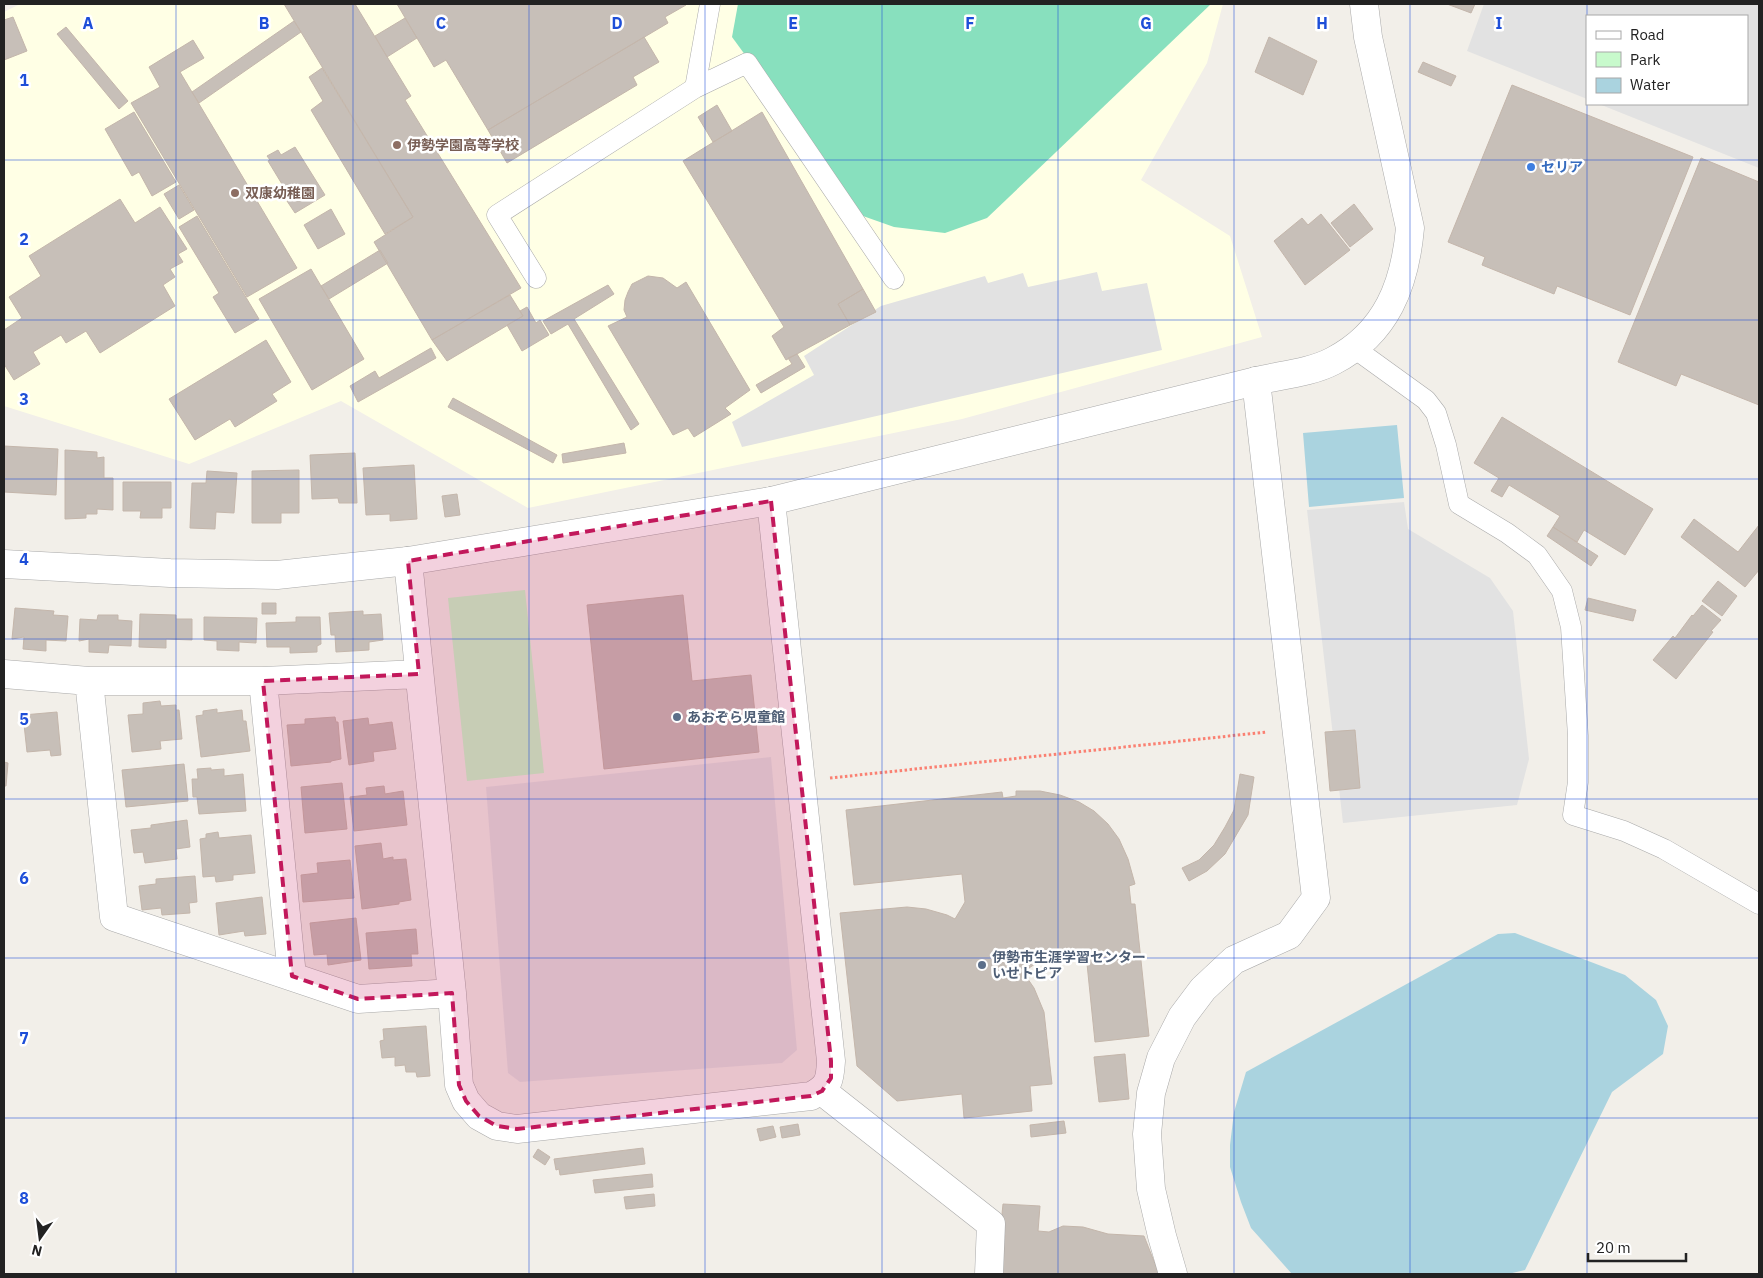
<svg xmlns="http://www.w3.org/2000/svg" width="1763" height="1278" font-family="'IBM Plex Sans','Noto Sans JP',sans-serif">
	<style>
		.education { fill: #ffffe5 }
		.park { fill: #c8facc }
		.pitch { fill: #88e0be }
		.parking { fill: #e2e2e2 }
		.water { fill: #aad3df }
		.building { fill: #c7bfb8; stroke: #c4b6ab }
		.lines { fill: none; stroke-linecap: round; stroke-linejoin: round }
		.service-casing { stroke: #a9a9a9; stroke-width: 21 }
		.minor-casing { stroke: #a9a9a9; stroke-width: 29 }
		.tertiary-casing { stroke: #a9a9a9; stroke-width: 29 }
		.path { stroke: #fa8072; stroke-width: 3; stroke-dasharray: 2.5 2.5; stroke-linecap: butt }
		.service { stroke: #fff; stroke-width: 20 }
		.minor { stroke: #fff; stroke-width: 28 }
		.tertiary { stroke: #fff; stroke-width: 28 }
		.marked { fill: #c2185b; fill-opacity: 0.2; stroke: #c2185b; stroke-width: 4; stroke-dasharray: 10 6; stroke-linejoin: round }
		.grid { fill: none; stroke: #1d4ed8; stroke-width: 1; stroke-opacity: 0.55 }
		.education-dot { fill: #8d6e63; stroke: #fff; stroke-width: 2 }
		.shop-dot { fill: #3f7fe0; stroke: #fff; stroke-width: 2 }
		.service-dot { fill: #5c6f8a; stroke: #fff; stroke-width: 2 }
		.labels { text-anchor: middle; dominant-baseline: central; stroke-width: 5; stroke-linejoin: round; paint-order: stroke }
		.education-label { font-size: 14px; font-weight: bold; fill: #785e54; stroke: #fff; text-anchor: start }
		.shop-label { font-size: 14px; font-weight: bold; fill: #366cbe; stroke: #fff; text-anchor: start }
		.service-label { font-size: 14px; font-weight: bold; fill: #4e5e75; stroke: #fff; text-anchor: start }
		.grid-label { font-size: 16px; text-anchor: middle; font-weight: bold; fill: #1d4ed8; stroke: #fff; stroke-width: 5; stroke-linejoin: round; paint-order: stroke }
	</style>
	<rect width="100%" height="100%" fill="#f2efe9"/>
	<path class="education" d="M20,4h1203l-16,59 -66,117 89,56 32,101 -300,82 -434,89 -187,-107 -152,63 -185,-58v-394z"/>
	<path class="park" d="M525,590l19,183 -77,8 -19,-183z"/>
	<path class="pitch" d="M738,4h473l-224,214 -42,15 -51,-6 -31,-11 -131,-179z"/>
	<path class="parking" d="M1484,4h275v164l-160,-64h148v-88h-160v83l-120,-48z
		M1097,272l5,19 45,-8 15,67 -420,97 -10,-25 82,-47 -10,-19 77,-50 104,-30 3,7 35,-10 5,14z
		M1404,502l4,27 82,49 23,33 16,148 -12,46 -174,18 -36,-313z
		M771,757l26,293 -15,13 -262,19 -12,-9 -22,-286z"/>
	<path class="water" d="M1397,425l7,73 -95,9 -6,-74z
		M1515,933l110,42 31,25 12,26 -5,28 -51,38 -87,178 -17,4h-216l-41,-46 -10,-26 -11,-35v-22l4,-33 12,-40 252,-138z"/>
	<path class="building" d="M284,4h71l56,92 -6,4 116,188 -89,52 -58,-98 39,-25z
		M397,4h288l1,1 -21,12 3,6 -180,107 -42,-70 -12,7z
		M1447,4h28l-4,9z
		M13,17l14,34 -23,9v-40z
		M405,18l12,20 -30,19 -12,-21z
		M294,21l7,11 -102,71 -7,-11z
		M66,27l62,74 -9,8 -62,-75z
		M644,37l15,25 -26,15 4,8 -130,78 -19,-33z
		M1269,37l48,24 -14,34 -48,-23z
		M193,40l11,18 -24,14 117,196 -50,29 -116,-194 29,-16 -11,-20z
		M1423,62l33,14 -5,10 -33,-14z
		M322,68l91,149 -28,17 -74,-124 12,-9 -14,-24z
		M1512,85l181,72 -63,158 -73,-29 -3,8 -72,-29 3,-8 -37,-15z
		M717,105l15,26 -19,11 -15,-25z
		M134,112l42,70 -24,14 -13,-24 -7,4 -27,-47z
		M762,112l101,177 -25,15 12,21 -64,35 -14,-24 12,-9 -101,-166z
		M295,147l30,48 -30,18 -8,-12 4,-2 -23,-38 2,-1 -3,-4 11,-6 3,5z
		M1701,158l58,24v223l-78,-31 -5,12 -58,-24z
		M179,185l15,25 -15,9 -15,-25z
		M120,199l15,24 25,-16 27,42 -9,5 5,8 -13,7 5,8 -12,8 12,21 -75,47 -14,-22 -20,12 -5,-8 -28,17 7,12 -26,16 -10,-16v-34l18,-12 -13,-21 32,-21 -12,-20z
		M1354,204l19,25 -23,18 -19,-24z
		M331,209l14,25 -27,15 -14,-24z
		M1321,214l29,36 -45,35 -31,-44 28,-23 6,7z
		M197,216l62,103 -24,14 -22,-36 6,-4 -40,-66z
		M380,250l8,13 -59,36 -8,-13z
		M311,269l53,90 -52,31 -53,-91z
		M648,276l15,2 14,10 9,-6 64,108 -25,18 6,6 -37,23 -6,-9 -15,7 -65,-109 19,-9 -3,-7 1,-10 3,-8 4,-8z
		M608,285l6,9 -40,25 65,105 -8,6 -63,-106 -17,10 -8,-13z
		M863,289l13,23 -26,13 -12,-21z
		M510,295l13,21 -76,45 -15,-21z
		M527,307l9,16 4,-3 9,15 -27,16 -15,-26 16,-9 -3,-5z
		M266,340l25,42 -19,12 5,7 -42,26 -5,-8 -35,21 -26,-41z
		M431,348l5,10 -78,44 -8,-16 25,-15 4,7z
		M797,354l8,13 -44,26 -5,-8 36,-21 -4,-6z
		M453,398l104,57 -4,8 -105,-56z
		M1502,417l151,92 -28,46 -41,-25 -7,12 -24,-15 7,-11 -51,-31 -7,12 -11,-6 8,-13 -25,-15z
		M624,443l2,10 -63,10 -1,-9z
		M4,446l54,3 -2,46 -52,-3z
		M65,450l32,2v6l7,-1v21h9v32l-16,-1v5h-11v4l-21,1z
		M355,453l2,50h-18l-1,-5 -26,1 -2,-44z
		M414,465l3,54 -27,2v-7l-24,1 -3,-47z
		M299,470v43h-18v10h-29v-52z
		M207,471l30,2 -3,40 -18,-1 -1,17 -25,-1 2,-45h14z
		M123,482h48v26h-9v10h-22l1,-7h-18z
		M457,494l3,21 -15,2 -3,-21z
		M1694,519l44,33 21,-27v45l-14,17 -64,-50z
		M1553,527l45,29 -7,10 -44,-30z
		M1718,581l19,15 -15,20 -20,-15z
		M683,595l9,86 59,-6 8,77 -155,17 -17,-164z
		M1588,598l48,12 -3,11 -48,-11z
		M262,603h14v11h-14z
		M1702,605l19,15 -10,11 2,1 -37,47 -23,-19 20,-24 2,2 17,-23 1,1z
		M15,608l39,3 -1,4 15,1 -2,25 -20,-1v11l-23,-2 1,-12 -12,2z
		M363,611v4l18,-1 2,26 -14,2v8l-33,2 -1,-17h-4l-2,-22z
		M140,614l36,1v4h16v21l-26,-1v9l-27,-1z
		M98,615h20v5l14,1 -1,25 -22,-1 -1,8 -19,-1v-13l-10,2 1,-22 17,1z
		M204,617l53,1 -1,25 -17,-1v9l-22,-1v-9l-13,-1z
		M296,617h24l1,27 -4,2v6l-27,1v-6h-23l-1,-24 30,-1z
		M160,701l1,5 15,-1v5h3l3,29 -22,2 1,8 -29,3 -4,-37 15,-1v-11z
		M217,709v4l25,-3 1,11h3l4,30 -49,6 -5,-41 7,-1v-4z
		M57,712l4,43 -10,1 -1,-6 -23,2 -4,-37z
		M335,717l1,5h2l3,37 -10,2v1l-40,4 -4,-41 18,-1v-5z
		M368,718l1,7 23,-3 4,27 -23,3 1,9 -25,4 -6,-44z
		M1355,730l5,58 -30,3 -5,-59z
		M4,762l4,1 -2,23h-2z
		M184,764l4,37 -62,6 -4,-37z
		M211,768v2l13,-1v7l19,-2 3,37 -47,3 -2,-17h-4l-1,-18h6l-1,-10z
		M1240,774l14,3 -6,38 -23,39 -18,17 -18,10 -7,-13 17,-8 15,-15 11,-18 9,-17z
		M342,783l5,46 -42,4 -4,-46z
		M384,786l1,8 18,-3 4,34 -53,6 -4,-34 17,-2 -1,-7z
		M1016,791h24l20,4 19,7 15,9 14,13 11,15 9,20 7,25 -6,2 2,18h4l14,132 -54,6 -9,-88 -45,6 -18,12 11,16 10,24 8,72 -22,2 2,25 -68,7 -2,-24 -65,7 -40,-35 -17,-153 67,-6 19,2 21,6 8,4 10,-17 -3,-28 -108,11 -8,-75 156,-18 1,6 13,-2z
		M187,820l3,27 -14,2 1,10 -32,4 -2,-11 -9,1 -3,-23 20,-2v-3z
		M218,832l1,6 32,-3 4,38 -22,2v5l-17,2 -1,-6 -12,1 -3,-38 6,-1v-4z
		M381,843l2,16 10,-2v3l13,-1 5,41 -12,2v2l-37,5 -7,-63z
		M350,860l4,38 -51,4 -2,-27 17,-2 -1,-10z
		M195,876l2,26 -8,1 1,10 -28,2 -1,-7 -19,2 -3,-24 17,-2v-5z
		M262,897l4,37 -21,2 -1,-5 -25,4 -3,-32z
		M356,918l5,42 -33,5 -1,-11 -13,1 -4,-32z
		M416,929l2,25h-7l1,12 -43,3 -3,-36z
		M426,1026l4,50 -13,1 -1,-5h-10l-1,-7 -10,1v-9l-13,1 -2,-17 4,-1 -1,-11z
		M1125,1054l4,45 -30,3 -5,-45z
		M1064,1121l2,12 -35,4 -1,-12z
		M798,1124l2,11 -18,3 -2,-11z
		M773,1126l3,11 -16,4 -3,-12z
		M643,1148l2,16 -85,11 -1,-6 -3,1 -2,-11z
		M538,1149l12,8 -5,8 -12,-8z
		M652,1174l1,13 -58,6 -2,-13z
		M654,1194l1,12 -29,3 -2,-12z
		M1003,1204l37,2 -2,25 11,1 14,-6 20,1 25,7 36,2 15,38h-157l3,-39 -5,-1z"/>
	<g class="lines">
		<defs>
			<path id="service" d="M710,4l-15,84 52,-25 147,216
				M536,278l-39,-63 198,-127
				M1354,348l72,52 10,13 10,32 13,59 48,29 30,22 25,36 9,36 7,109v46l-5,33 51,16 40,18 95,55"/>
			<path id="minor" d="M408,561l44,432 7,92 7,16 13,15 18,10 20,3 294,-33c18,-9 19,-16 20,-35l-60,-560
				M4,674l85,7
				M419,674l-156,7h-174l25,236 244,82 94,-6
				M263,681l29,295
				M822,1091l169,133 -2,50
				M1173,1274l-11,-38 -11,-47 -4,-55 4,-41 10,-35 21,-41 21,-28 31,-29 55,-25 27,-37 -60,-517"/>
			<path id="tertiary" d="M4,564l166,9 107,2 131,-14 363,-60 485,-120c25,-6 54,-8 77,-20 54,-28 72,-77 77,-133l-42,-191 -4,-33"/>
		</defs>
		<use href="#service" class="service-casing"/>
		<use href="#minor" class="minor-casing"/>
		<use href="#tertiary" class="tertiary-casing"/>
		<path class="path" d="M830,778l437,-46"/>
		<use href="#service" class="service"/>
		<use href="#minor" class="minor"/>
		<use href="#tertiary" class="tertiary"/>
	</g>
	<path class="marked" d="M771,501l60,560v17l-9,13 -11,5 -294,33 -20,-3 -18,-10 -13,-15 -7,-16 -7,-92 -94,6 -66,-23 -29,-295 156,-7 -11,-113z"/>
	<path class="grid" d="M176,4v1270M353,4v1270M529,4v1270M705,4v1270M882,4v1270M1058,4v1270M1234,4v1270M1410,4v1270M1587,4v1270M4,160h1755M4,320h1755M4,479h1755M4,639h1755M4,799h1755M4,958h1755M4,1118h1755"/>
	<g class="education-dot">
		<circle cx="397" cy="145" r="5"/>
		<circle cx="235" cy="193" r="5"/>
	</g>
	<circle class="shop-dot" cx="1531" cy="167" r="5"/>
	<g class="service-dot">
		<circle cx="677" cy="717" r="5"/>
		<circle cx="982" cy="965" r="5"/>
	</g>
	<g class="labels">
		<g class="education-label">
			<text x="407" y="145">伊勢学園高等学校</text>
			<text x="245" y="193">双康幼稚園</text>
		</g>
		<g class="shop-label">
			<text x="1541" y="167">セリア</text>
		</g>
		<g class="service-label">
			<text x="687" y="717">あおぞら児童館</text>
			<text x="992" y="957">伊勢市生涯学習センター<tspan x="992" dy="16">いせトピア</tspan></text>
		</g>
	</g>
	<g class="grid-label">
		<text x="88" y="29">A</text>
		<text x="264" y="29">B</text>
		<text x="441" y="29">C</text>
		<text x="617" y="29">D</text>
		<text x="793" y="29">E</text>
		<text x="970" y="29">F</text>
		<text x="1146" y="29">G</text>
		<text x="1322" y="29">H</text>
		<text x="1499" y="29">I</text>
		<text x="24" y="86">1</text>
		<text x="24" y="245">2</text>
		<text x="24" y="405">3</text>
		<text x="24" y="565">4</text>
		<text x="24" y="725">5</text>
		<text x="24" y="884">6</text>
		<text x="24" y="1044">7</text>
		<text x="24" y="1204">8</text>
	</g>
	<rect width="1763" height="1278" fill="none" stroke="#222222" stroke-width="10"/>
	<rect x="1586" y="15" width="162" height="90" fill="#ffffff" stroke="#a7a7a7"/>
	<rect x="1596" y="31" width="25" height="8" fill="#ffffff" stroke="#a7a7a7"/>
	<text x="1630" y="40" font-size="15" fill="#222222">Road</text>
	<rect x="1596" y="52" width="25" height="15" fill="#c8facc" stroke="#a7a7a7"/>
	<text x="1630" y="65" font-size="15" fill="#222222">Park</text>
	<rect x="1596" y="78" width="25" height="15" fill="#aad3df" stroke="#a7a7a7"/>
	<text x="1630" y="90" font-size="15" fill="#222222">Water</text>
	<g transform="translate(40 1238) rotate(194)" stroke="#ffffff" stroke-width="4" paint-order="stroke">
	<path d="M0-4L9 19L0 12L-9 19Z" fill="#222222"/>
	<text y="-8" font-size="14" font-weight="bold" text-anchor="middle" fill="#222222">N</text>
	</g>
	<path d="M1588 1253v8h98v-8" fill="none" stroke="#222222" stroke-width="2.5"/>
	<text x="1596" y="1253" font-size="15" fill="#222222" stroke="#ffffff" stroke-width="4" paint-order="stroke">20 m</text>
</svg>
